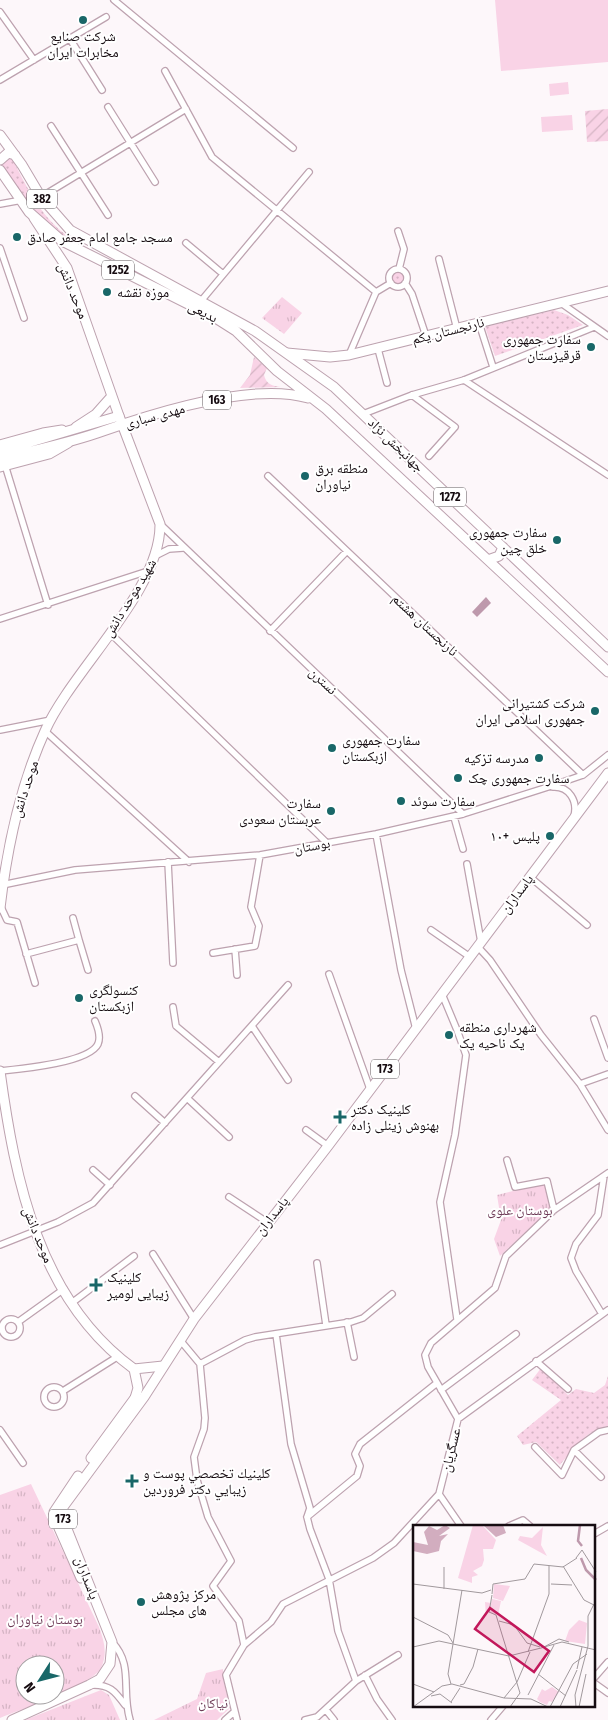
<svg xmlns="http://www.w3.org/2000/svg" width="608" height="1720" font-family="'Fira Sans Condensed','Noto Naskh Arabic',sans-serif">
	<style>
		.grass { fill: url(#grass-dots) }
		.park { fill: url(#park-tufts); fill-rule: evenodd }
		.garden { fill: url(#garden-furrows) }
		.pitch { fill: #f9d3e6 }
		.water { fill: #be99ac }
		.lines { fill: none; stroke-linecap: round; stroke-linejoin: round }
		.minor-casing { stroke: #bda2af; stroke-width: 8 }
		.secondary-casing { stroke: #bda2af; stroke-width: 11 }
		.primary-casing { stroke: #bda2af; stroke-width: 11 }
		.minor { stroke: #fff; stroke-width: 5.5 }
		.secondary { stroke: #fff; stroke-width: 9 }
		.primary { stroke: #fff; stroke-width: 9 }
		.poi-dot { fill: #196768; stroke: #fff; stroke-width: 2 }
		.labels { text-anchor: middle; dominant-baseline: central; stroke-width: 4; stroke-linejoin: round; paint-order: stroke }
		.shield { fill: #fff; stroke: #5c5558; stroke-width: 1 }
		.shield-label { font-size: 12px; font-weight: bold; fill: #160c11 }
		.poi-label { font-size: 14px; fill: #160c11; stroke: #fff; text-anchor: start }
		.street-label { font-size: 14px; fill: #160c11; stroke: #fff }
		.park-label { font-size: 14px; fill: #6e3b57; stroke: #fff }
		.inset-river { fill: none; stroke: #be99ac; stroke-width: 2.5 }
		.inset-road { fill: none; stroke: #a1999d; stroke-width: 1 }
		.view { fill: #c2185b; fill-opacity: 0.15; stroke: #c2185b; stroke-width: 2.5 }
		.inset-edge { fill: none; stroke: #160c11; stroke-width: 2.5 }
	</style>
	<defs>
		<pattern id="grass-dots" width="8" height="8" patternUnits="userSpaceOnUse" patternTransform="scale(1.25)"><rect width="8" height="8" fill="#f9d3e6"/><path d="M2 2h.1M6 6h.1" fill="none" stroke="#d5b4c4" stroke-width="1.8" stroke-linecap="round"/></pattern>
		<pattern id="park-tufts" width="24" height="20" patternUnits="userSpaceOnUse" patternTransform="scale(1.25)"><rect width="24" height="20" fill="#f9d3e6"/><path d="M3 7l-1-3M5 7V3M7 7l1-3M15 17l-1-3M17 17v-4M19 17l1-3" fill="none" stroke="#d5b4c4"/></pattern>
		<pattern id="garden-furrows" width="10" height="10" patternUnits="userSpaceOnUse" patternTransform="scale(1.25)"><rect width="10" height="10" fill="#f9d3e6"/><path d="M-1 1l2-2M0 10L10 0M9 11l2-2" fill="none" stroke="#d5b4c4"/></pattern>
	</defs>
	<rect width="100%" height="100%" fill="#fdf7fa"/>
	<path class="grass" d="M8,157l4,1c19,38 33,67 72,89 -35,-5 -62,-54 -81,-81l-1,-5z
		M391 277a7 7 0 1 1 14 0a7 7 0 1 1-14 0Z
		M554,310l14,5 15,10 -88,31 -10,-29z
		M541,1368l27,27 8,-6 18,4 11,-8 3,-9v50c-23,5 -34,22 -48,39l-24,-23 -13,3 -6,-9 44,-36 -29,-20z"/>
	<path class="park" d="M282,297l20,16 -18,21 -22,-16z
		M544,1183l6,26 -50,47 -6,-17 7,-19 -4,-25z
		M31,1484l68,143c5,14 9,26 2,41 -9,17 -81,42 -101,50v-223zM25,1665h30v30h-30z
		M223,1669v10l7,29 -13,12h-63l43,-21 9,-26z
		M101,1690l8,5 11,25h-95z"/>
	<path class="garden" d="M608,109v32l-21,1 -2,-31z
		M254,357l13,11 -3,7c2,9 8,11 17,12l-41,1 10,-13z"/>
	<path class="pitch" d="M495,0h113v62l-107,9z
		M568,82l1,12 -19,2 -1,-12z
		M572,115l1,15 -31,2 -1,-15z
		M200,1701l12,19h-44z"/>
	<path class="water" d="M486,597l5,6 -14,14 -5,-5z"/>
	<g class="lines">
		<defs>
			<path id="minor" d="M114,0l179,148
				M0,12l34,48
				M70,39l32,51
				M165,71l47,86 164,135
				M0,80l106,-63
				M108,107l47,75
				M51,126l57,89
				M41,197l145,-88
				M0,204l22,-4
				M398,231l6,18 -5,20
				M186,243l37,31
				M0,248l24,70
				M439,259l18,70
				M389 278a9 9 0 1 1 18 0a9 9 0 1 1-18 0Z
				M405,283l7,11 14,42
				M201,301l108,-129
				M561,303l47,33
				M479,323l14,44
				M378,349l9,34
				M349,355l27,-63 15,-9
				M464,380l144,95
				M412,395l43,32 -26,29
				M363,414l49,-19 52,-15 130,-53
				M5,465l43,140
				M268,476l315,299
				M160,524l303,290
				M155,556l14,-7 14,-1
				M0,619l148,-48
				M270,631l77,-80
				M110,633l217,210
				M0,730l51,-10
				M45,731l144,131
				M553,787c16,-1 25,14 21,29
				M454,817l9,32
				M376,834l25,136 15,59
				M168,862l5,101
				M467,864l14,78
				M530,877l57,48
				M2,885l73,-15 185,-15 116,-21 87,-20 85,-27 35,-12 25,-20
				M0,905l7,15 10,2 18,61
				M431,930l39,27
				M79,940l9,30
				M478,947l12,13 51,75 39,49 28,46
				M235,949l2,26
				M213,953l42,-7 4,-20 -8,-19 9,-52
				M26,954l53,-14 -6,-22
				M329,974l41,115
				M442,994l15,36 9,25 -11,80 -15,67 17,117
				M173,1007l3,19 43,36
				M594,1019l14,39
				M252,1026l36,54
				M0,1071c20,-2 89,-8 98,-27 3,-7 0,-16 -3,-23
				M580,1084l28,-10
				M135,1096l30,27
				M187,1098l42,39
				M306,1130l22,16
				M507,1160l8,27 32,-6 7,29
				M93,1170l17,15
				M229,1197l38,25
				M0,1245l58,-23 35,-19 195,-218
				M153,1254l41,65
				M317,1263l9,62
				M73,1302l61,-46
				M602,1314l-26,-43 -5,-13 5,-14 22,-29 6,-39
				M2 1328a9 9 0 1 1 18 0a9 9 0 1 1-18 0Z
				M18,1322l46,-33
				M347,1322l7,35
				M276,1334l15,110 19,64 -3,9 3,12 19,50 9,52 18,50
				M180,1340l20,24 5,54 -1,11 -10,28 3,23 11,37 23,44 -18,25 26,35 5,24
				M536,1361l32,28
				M200,1364l45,-24 10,-3 96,-15 12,-4 29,-24
				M44 1397a10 10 0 1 1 20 0a10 10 0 1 1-20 0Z
				M441,1390l75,-56
				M63,1391l54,-34
				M458,1419l-30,-52 -3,-12 6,-12 64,-55 11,-32 48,-46 54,-37
				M0,1430l23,33
				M535,1447l27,28 12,-25 25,-18 9,-2
				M574,1450l27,27
				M439,1494l22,32
				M307,1517l50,-41 3,-10 -5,-12 5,-10 77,-61
				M509,1526l14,-6 7,6
				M594,1534l14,-8
				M112,1642c22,23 9,48 18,78
				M365,1675l12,24 15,21
				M594,1678l14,-16
				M594,1683l14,10
				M91,1685c18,-1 24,6 34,20
				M326,1710l8,10
				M225,1720l9,-8
				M237,1720l-11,-45 18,-30 27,-23 12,-18 90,-46 21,-15 45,-49 19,-75 150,-109
				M305,1720l12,-3 39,-36 42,-26
				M491,1720l12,-14"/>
			<path id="secondary" d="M34,218l33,50 52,148
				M287,353l43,4 19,-2 259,-64
				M76,427l20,-13 16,-18
				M0,445l43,-12 19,-3
				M0,467l49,-13 19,-11
				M0,908c7,-60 20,-122 45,-177 27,-61 116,-140 115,-207l-38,-100
				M0,1071c15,110 39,229 134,298
				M134,1369l4,19 -3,10
				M134,1369l29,-3"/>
			<path id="primary" d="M0,135l22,30 19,32 29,33 185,101 79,56 274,260
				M0,160l8,-7 7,2
				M0,170l29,42 33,29 152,76 22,14 41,40 49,38 282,263
				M0,451l119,-35 3,8
				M0,459c34,-9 70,-16 103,-28 54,-19 150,-49 205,-33
				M488,560l11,-4 4,-9
				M91,1458l44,-60
				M78,1476l-24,36 1,7 26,59
				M12,1720l77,-35 11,-6 10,-15 2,-22 -49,-123v-12l81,-110 50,-78 134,-173 280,-373"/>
		</defs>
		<use href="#minor" class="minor-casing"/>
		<use href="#secondary" class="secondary-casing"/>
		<use href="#primary" class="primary-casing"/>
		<use href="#minor" class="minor"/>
		<use href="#secondary" class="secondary"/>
		<use href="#primary" class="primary"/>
	</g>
	<g class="poi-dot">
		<circle cx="83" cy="20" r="5"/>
		<circle cx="17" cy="237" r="5"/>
		<circle cx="107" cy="292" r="5"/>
		<circle cx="591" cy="347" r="5"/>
		<circle cx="305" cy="476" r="5"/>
		<circle cx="557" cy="540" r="5"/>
		<circle cx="595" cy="711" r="5"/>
		<circle cx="332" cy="748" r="5"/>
		<circle cx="539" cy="758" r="5"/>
		<circle cx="458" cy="778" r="5"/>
		<circle cx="401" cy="801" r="5"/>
		<circle cx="331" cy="811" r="5"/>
		<circle cx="550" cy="836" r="5"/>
		<circle cx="79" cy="998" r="5"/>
		<circle cx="449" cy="1035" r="5"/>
		<path d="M337.5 1109.5h5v5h5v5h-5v5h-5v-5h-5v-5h5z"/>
		<path d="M93.5 1277.5h5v5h5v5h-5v5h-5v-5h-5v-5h5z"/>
		<path d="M129.5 1473.5h5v5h5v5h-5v5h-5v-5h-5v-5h5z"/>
		<circle cx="141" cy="1602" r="5"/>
	</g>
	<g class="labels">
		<g class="shield">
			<rect x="27" y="189.5" width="30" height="19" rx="4"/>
			<rect x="102" y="260.5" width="32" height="19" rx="4"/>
			<rect x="203" y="390.5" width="28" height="19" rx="4"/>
			<rect x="434" y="487.5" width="32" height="19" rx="4"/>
			<rect x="371" y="1059.5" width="28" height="19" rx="4"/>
			<rect x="49" y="1509.5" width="28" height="19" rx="4"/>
		</g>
		<g class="shield-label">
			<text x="42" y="199">382</text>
			<text x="118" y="270">1252</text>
			<text x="217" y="400">163</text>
			<text x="450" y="497">1272</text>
			<text x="385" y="1069">173</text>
			<text x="63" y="1519">173</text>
		</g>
		<g class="poi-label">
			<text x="83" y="36" text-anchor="middle">شرکت صنایع<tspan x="83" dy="16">مخابرات ایران</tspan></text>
			<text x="27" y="237">مسجد جامع امام جعفر صادق</text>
			<text x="117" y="292">موزه نقشه</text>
			<text x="581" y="339" text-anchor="end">سفارت جمهوری<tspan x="581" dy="16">قرقیزستان</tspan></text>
			<text x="315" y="468">منطقه برق<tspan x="315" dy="16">نیاوران</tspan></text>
			<text x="547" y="532" text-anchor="end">سفارت جمهوری<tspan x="547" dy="16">خلق چین</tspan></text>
			<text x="585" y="703" text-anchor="end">شرکت کشتیرانی<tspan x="585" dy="16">جمهوری اسلامی ایران</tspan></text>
			<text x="342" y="740">سفارت جمهوری<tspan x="342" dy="16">ازبکستان</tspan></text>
			<text x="529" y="758" text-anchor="end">مدرسه تزکیه</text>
			<text x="468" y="778">سفارت جمهوری چک</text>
			<text x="411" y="801">سفارت سوئد</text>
			<text x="321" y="803" text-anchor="end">سفارت<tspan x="321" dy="16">عربستان سعودی</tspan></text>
			<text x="540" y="836" text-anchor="end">پلیس +١٠</text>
			<text x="89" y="990">کنسولگری<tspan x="89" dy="16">ازبکستان</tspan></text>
			<text x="459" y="1027">شهرداری منطقه<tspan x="459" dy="16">یک ناحیه یک</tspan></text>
			<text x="351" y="1109">کلینیک دکتر<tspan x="351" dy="16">بهنوش زینلی زاده</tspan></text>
			<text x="107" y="1277">کلینیک<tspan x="107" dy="16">زیبایی لومیر</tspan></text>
			<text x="143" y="1473">كلينيك تخصصي پوست و<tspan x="143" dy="16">زيبايي دكتر فروردين</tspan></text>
			<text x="151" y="1594">مرکز پژوهش<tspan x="151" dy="16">های مجلس</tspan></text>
		</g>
		<g class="street-label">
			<text transform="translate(73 291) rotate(68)">موحد دانش</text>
			<text transform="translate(203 312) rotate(27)">بدیعی</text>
			<text transform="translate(448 331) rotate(-14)">نارنجستان یکم</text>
			<text transform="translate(155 416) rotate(-15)">مهدی سباری</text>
			<text transform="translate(396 445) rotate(44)">جهانبخش نژاد</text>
			<text transform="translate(130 598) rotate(-59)">شهید موحد دانش</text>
			<text transform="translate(425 625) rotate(43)">نارنجستان هشتم</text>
			<text transform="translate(323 681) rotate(44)">نسترن</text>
			<text transform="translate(25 789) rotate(-72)">موحد دانش</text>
			<text transform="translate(312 846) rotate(-10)">بوستان</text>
			<text transform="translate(517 894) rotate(-53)">پاسداران</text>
			<text transform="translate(272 1216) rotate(-52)">پاسداران</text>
			<text transform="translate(38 1235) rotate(68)">موحد دانش</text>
			<text transform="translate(451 1450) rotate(-76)">عسگریان</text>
			<text transform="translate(87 1578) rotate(69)">پاسداران</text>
		</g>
		<g class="park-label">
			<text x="520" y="1210">بوستان علوی</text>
			<text x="45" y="1619">بوستان نیاوران</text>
			<text x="213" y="1703">نیاکان</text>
		</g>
	</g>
	<g transform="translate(413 1525)">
		<rect width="182" height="182" fill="#fdf7fa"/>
		<path d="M32,0l5,3 -11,8 9,-2 -7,7 -2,10 -12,3 -14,-3v-9l15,3 -4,-13 5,-6 8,4zM70,0h20l3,8 -10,4z" fill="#d2adbf"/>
		<path d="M130,2l-2,18 6,11 -29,-16 2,-4 12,2zM79,74l9,2 -3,14 -11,-3 -1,5 -1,-15 6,1z" fill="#f9d3e6"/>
		<path d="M60,0h9l14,15 -3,9h-10l1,11 -2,6 -9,5 5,4 -6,2v6l-14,-5zM81,59l16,2 -7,15 -10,-3zM166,95l8,3 -2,21 -20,-3 4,-11z" fill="#f9d3e6"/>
		<path d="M139,162l7,5 -7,10 -3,-1 -2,4 -7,-3 -3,-3 5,-10 3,2z" fill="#f9d3e6"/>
		<path class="inset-river" d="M167,0l-2,16 4,5M168,33l5,12 10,10"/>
		<path class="inset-road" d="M163,33l6,-8 14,22M150,41l21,34 12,6M0,59l69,9 9,-3M138,59l21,1M31,64v-22M79,69l1,-10 32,-5 9,-15 29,3 14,-9M76,87l7,3 24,78M76,87l3,-17M0,92l35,18 5,8M86,96l15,4 13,18 13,4M156,117l-10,-3 -15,8 18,-5 34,8M0,122l26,-6 70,15 36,-9M115,127l21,-58v-28M164,144l5,-22M125,149l28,22M0,159l21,8M38,159l-3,-10 14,-84M47,160l4,-1 9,-17 5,-18M115,170l26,-50M18,171l9,-2 12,9M91,173l13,-16 13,-30M38,177l9,-14M0,182l29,-21 10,-2 52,14 27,1 17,8M97,182l10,-14M137,182l23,-43 14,-10M147,182l17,-37M163,182l-1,-12 13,-49v-30l6,-12M166,182l7,-33"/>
		<path class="view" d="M77,83l59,43 -15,21 -59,-43z"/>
		<rect width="182" height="182" class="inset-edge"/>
	</g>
	<g transform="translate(40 1680) rotate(234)"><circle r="24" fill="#ffffff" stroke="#a29ea0"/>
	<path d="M0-4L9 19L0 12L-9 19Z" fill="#196768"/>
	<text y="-8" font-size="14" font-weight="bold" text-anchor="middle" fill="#160c11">N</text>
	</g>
</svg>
